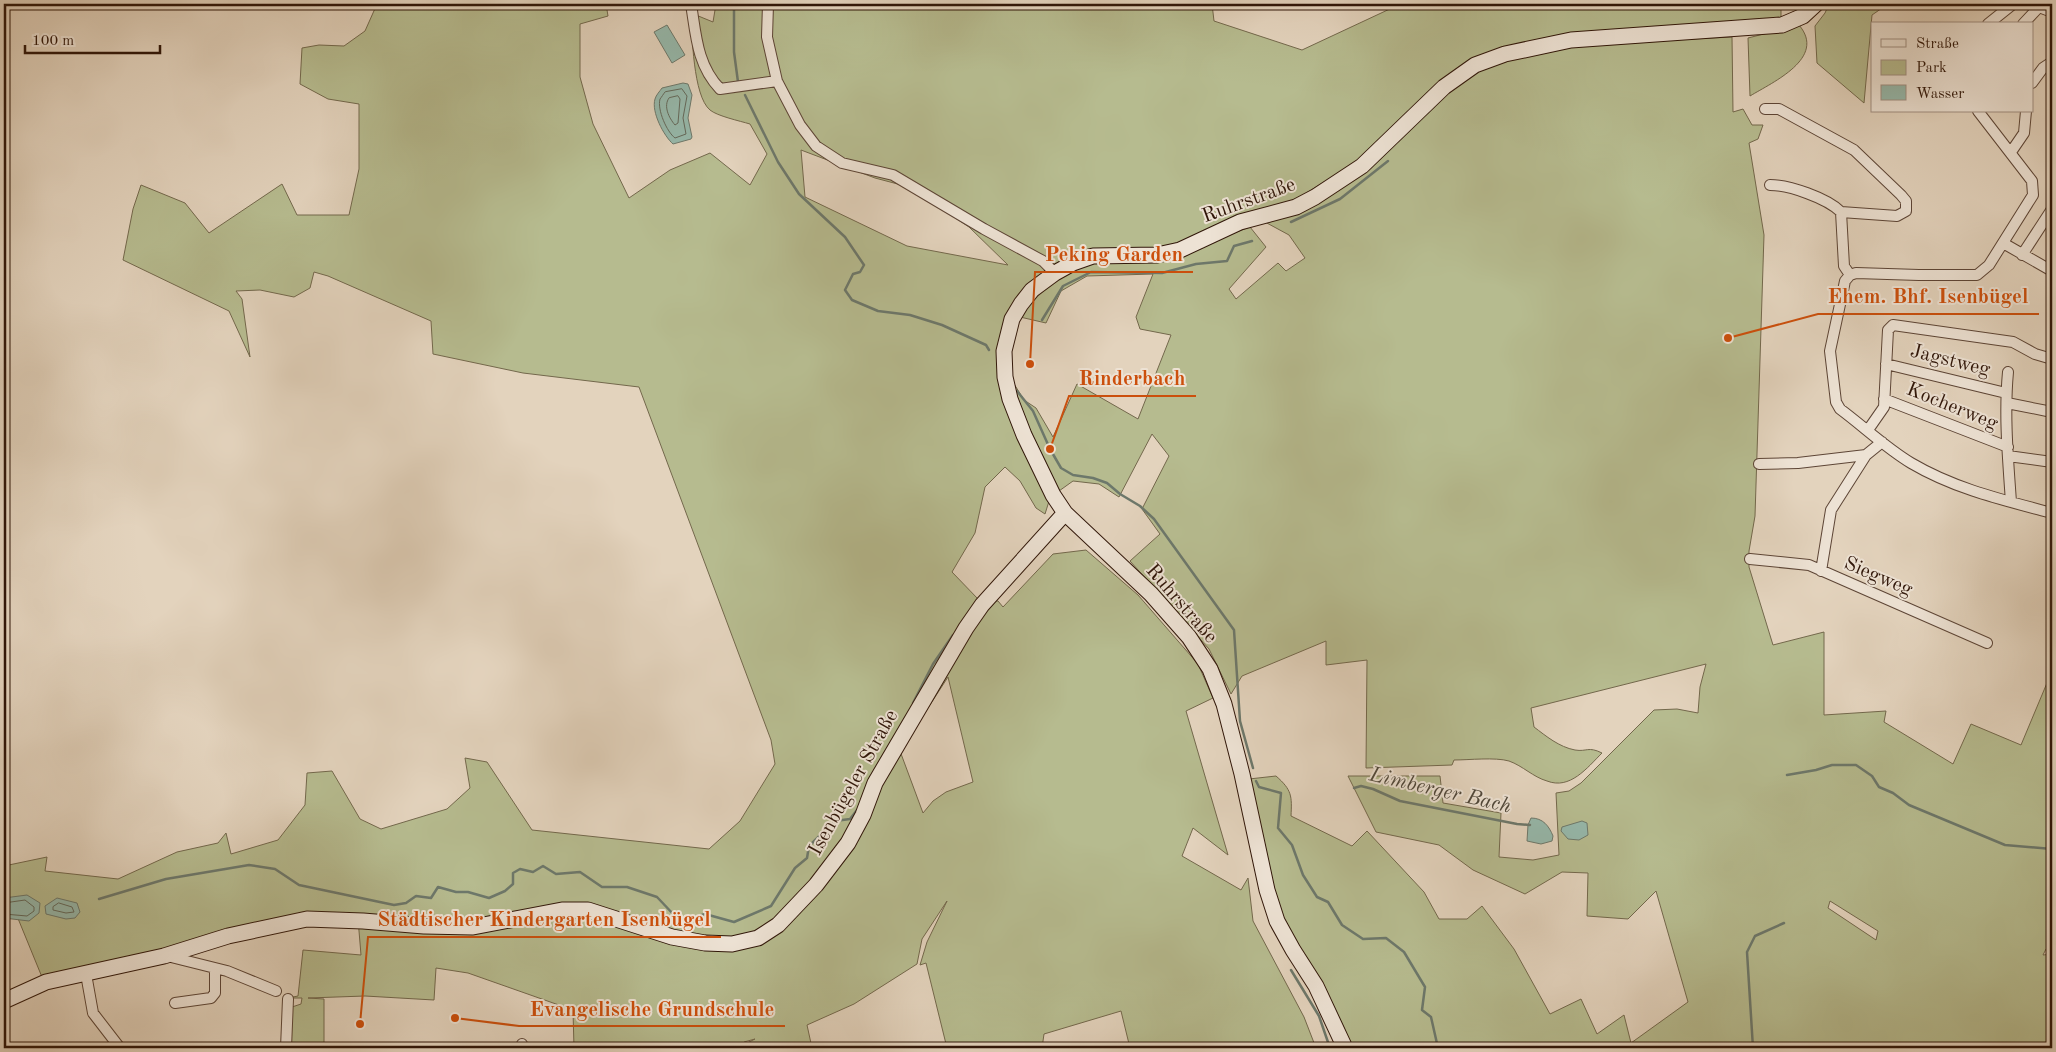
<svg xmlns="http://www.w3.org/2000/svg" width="2056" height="1052" font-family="'Old Standard TT',serif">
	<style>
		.green { fill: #b6bb8f; stroke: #73684c; fill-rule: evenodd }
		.water { fill: #96b9ac; stroke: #6d786b }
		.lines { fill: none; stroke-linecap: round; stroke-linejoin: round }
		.shore { stroke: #63685a; stroke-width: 1 }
		.stream { stroke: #6d786b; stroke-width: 2.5 }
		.street-casing { stroke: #5d4536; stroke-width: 12 }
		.secondary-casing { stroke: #301609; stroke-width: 17 }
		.street { stroke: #ede2d4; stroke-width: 10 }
		.secondary { stroke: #ede2d4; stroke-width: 15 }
		.labels { text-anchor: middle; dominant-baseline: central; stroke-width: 4; stroke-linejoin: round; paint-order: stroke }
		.street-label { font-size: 20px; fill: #301609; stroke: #ede2d4 }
		.water-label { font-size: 21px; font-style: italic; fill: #4f473a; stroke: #ede2d4 }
		.leader { fill: none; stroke: #cc4f0c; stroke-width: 2 }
		.callout-dot { fill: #cc4f0c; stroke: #ede2d4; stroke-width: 2 }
		.callout-label { font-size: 21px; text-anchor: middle; font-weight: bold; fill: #cc4f0c; stroke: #ede2d4; stroke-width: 4; stroke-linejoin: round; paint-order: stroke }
	</style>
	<rect width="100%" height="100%" fill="#e3d3bd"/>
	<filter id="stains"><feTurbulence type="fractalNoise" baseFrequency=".004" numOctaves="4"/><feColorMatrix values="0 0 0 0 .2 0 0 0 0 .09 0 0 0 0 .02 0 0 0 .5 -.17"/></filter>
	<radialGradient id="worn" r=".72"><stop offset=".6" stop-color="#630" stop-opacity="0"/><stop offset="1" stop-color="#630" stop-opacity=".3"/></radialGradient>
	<path class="green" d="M377,4h229l2,12 -28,8v53l13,47 36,74 41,-28 40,-17 40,32 17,-31 -17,-30c-10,-3 -33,-8 -40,-14 -17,-14 -18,-76 -19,-97l22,9 3,-18h496l2,17 88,29 92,-43v-3h387v15l-287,34 -141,111 -58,36 -116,43 -23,5 -68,1 -20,7 -25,17 -46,87 53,138 -5,16 -9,-6 -16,-27 -15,-14 -20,20 -10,46 -23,39 26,27 20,2 5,6 50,-53 33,-4 52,45 60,69 15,34 -27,13 42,144 -35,-27 -11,28 59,34 7,-12 5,43 51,96 12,31h-186l-9,-37 -77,23 -2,14h-95l-21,-85 -6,2 7,-23 20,-41 -25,38 -5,25 -63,40 -47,21 5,23h-64l-1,-5 8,-4 -11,3 1,6h-171l-1,-38 -105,-37 -32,-5 -2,32 -69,-4 -57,2 16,1v49h-33l-1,-37 2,-4 9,-3 1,-6h-14l10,-2 5,-46 58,5 -3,-36 -150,22 -164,41 -27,-66 -13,-5v-45l43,-9 -2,14 73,8 59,-27 41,-9 8,-10 5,21 47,-14 27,-35 2,-32 25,-2 28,48 21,10 66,-20 23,-21 -5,-30 22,4 45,68 177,19 31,-28 35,-57 -4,-24 -132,-353 -116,-14 -90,-19 -2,-33 -103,-45 -14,-4 -4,16 -16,9 -34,-7 -24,1 6,8 8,58 -21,-46 -106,-51 10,-51 8,-24 44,18 24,30 73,-49 15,31h52l10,-46v-65l-31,-5 -28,-15 2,-36 17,-3 25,1 21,-15zM801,150l74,28 34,9 60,40 39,38 -101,-19 -102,-49zM948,677l25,105 -27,10 -13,9 -10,12 -23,-62z
		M1829,4h59l-16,11 -8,88 -47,-40 -2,-37 10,-13z
		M1799,25c28,33 -26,57 -49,71l-2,-58z
		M1732,37l1,75 10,-3 9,16h11l-5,14 -9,4 15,92 -9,281 -6,35v16l24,78 51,-13v83l62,-4 -2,11 69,42 18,-40 50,21 31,-74v277l-6,1 -3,6 9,-1v94h-701l-59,-111 -16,-38 -27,-120 27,-3c16,14 16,20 15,40l61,30 15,-15 57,61 15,27h28l15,-13 32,43 36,65 31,-15 16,35 27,-19 7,28 57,-41 -32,-111 -28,28 -41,-3 1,-43 -26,-1 -37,22 -52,-24 -34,-25 -63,-13 -28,-56h92l3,27 58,10 -2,44 34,3 26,-5 -3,-62 13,-2 12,-8 73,-73 23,-1 21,4 2,-26 6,-23 -175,44 3,19c12,9 25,20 41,23 12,2 13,-4 27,3 -15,15 -32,37 -55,28 -14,-4 -24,-15 -38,-20 -14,-4 -40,-1 -55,-1l-2,5 -86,3 1,-108 -41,5v-24l-84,35 -11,18 -22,-45 -79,-88 30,-27 -18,-25 27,-53 -17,-22 -33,63 -20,-13 -26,-3 -14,10 -31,-65 -17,-47 13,21 12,8 17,29 24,-53 61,35 33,-84 -31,-6 -4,-12 17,-43 -66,2 -26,15 -15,32 -26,-6c21,-27 40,-44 73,-54l122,-23 35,-13 16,20 -37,42 7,10 42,-36 8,8 19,-13 -16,-23 -24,-13 59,-24 52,-35 42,-47 30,-26 37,-24 87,-21zM1830,901l48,30 -2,9 -48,-32z"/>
	<path class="water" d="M667,25l18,30 -13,8 -18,-31z
		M683,83l5,1 4,11 -4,23 4,19 -1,2 -18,5c-9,-8 -22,-32 -18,-45 1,-4 5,-8 7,-11z
		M1531,818c12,0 18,8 22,18l-1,5 -11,3 -14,-3 1,-16z
		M1582,821l5,2 1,12 -9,5 -11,-1 -7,-8 1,-4z
		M27,895l13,8 -1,10 -10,8 -25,-3v-20z
		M57,898l20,5 3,9 -5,6 -9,1 -20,-5 -1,-8z"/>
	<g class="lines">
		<path class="shore" d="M682,89l5,7 -4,22 3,16 -11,4c-8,-6 -18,-28 -15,-39 1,-1 4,-6 5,-7z
			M678,96l2,3 -2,24 -3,2c-6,-7 -12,-19 -6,-27z
			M4,903l21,-3 9,7v4l-7,5 -23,-2
			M59,903l13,4 2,5 -8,1 -13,-3v-3z"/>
		<path class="stream" d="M734,4v48l4,30
			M745,95l33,67 21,32 46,43 19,28 -4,7 -7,2 -8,16 7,10 26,11 32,4 32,10 44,20 3,5
			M1291,222l49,-23 48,-38
			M1042,320l21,-34 28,-14 71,1 34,-9 31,-3 7,-15 18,-5
			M1017,391l16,20 17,38 11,19 12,7 20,3 14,5 13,11 20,12 14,13 80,111 6,91 13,47
			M913,703l20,-39 20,-29
			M1787,775l29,-5 16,-5h24l16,11 7,11 14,6 16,12 96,40 47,4
			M1256,781l3,6 22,6 -3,35 14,17 11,30 14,22 11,5 14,23 21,14 23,-1 18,14 21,35 -3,23 9,7 7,31
			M1354,788l7,-2 12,3 27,12 117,23 13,1
			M99,899l67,-20 83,-14 26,4 24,16 95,20 12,-2 10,-7 15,2 7,-11 18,5h12l21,6 16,-7 8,-7v-11l7,-4 13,3 10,-6 13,8 24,-2 22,15h25l30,10 18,19 7,5 23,-7 29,8 37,-16 24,-38 12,-10 2,-12 26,-25 15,-2 7,-9
			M1291,970l28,46 11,32
			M1753,1048l-6,-96 8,-16 29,-13"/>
		<defs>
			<path id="street" d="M691,4c5,31 6,61 29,85l57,-8
				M768,4l-1,33 10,44 23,44 16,21 26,17 51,12 91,54 59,32 12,12
				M2031,4l21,8
				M1988,24l25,-20
				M2023,24l16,-17
				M2032,83l11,-15 9,-6
				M1765,109h14l75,41 47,45 5,6v10l-9,5 -56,-4c-14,-14 -52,-27 -71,-27
				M1978,111l54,70 1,14 -44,70 -12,10h-58l-63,-2 -6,2 -5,6 -15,70 6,51 4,7c23,17 46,39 71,54 44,26 92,37 141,50
				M2011,152l13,-19 2,-22
				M1841,212l3,54 6,9
				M2003,243l49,28
				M2022,255l30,-46
				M1886,364l120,29
				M2008,372c-4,43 0,87 3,130
				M1884,399l124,48
				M2007,403l45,9
				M1868,430l16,-23 4,-77 5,-5 120,17 22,12 17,5
				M2008,456l44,6
				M1759,464l39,-1 68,-8
				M1750,559l59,6 178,78
				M1821,571l10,-61 35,-55 16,-13
				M167,956l60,15 49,20
				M86,974l7,39 27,35
				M175,1003l36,-5 4,-5v-24
				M286,1048l2,-49
				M522,1048v-4"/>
			<path id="secondary" d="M4,1001l42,-19 118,-26 64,-20 79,-17 56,2 61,5 49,1 89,-17h26l84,27 33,6 27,1 26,-6 20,-13 38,-40 32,-42 15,-28 12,-32 91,-155 16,-23 83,-92
				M1345,1048l-29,-62 -23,-36 -16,-29 -10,-31 -25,-116 -18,-70 -14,-35 -21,-32 -38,-43 -86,-81 -12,-18 -29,-60 -14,-36 -5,-22 -1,-26 8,-32 9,-15 11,-14 23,-17 18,-10 20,-7 64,-1 23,-5 60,-28 56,-15 19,-10 47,-31 82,-79 31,-22 30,-11 66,-14 211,-15 21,-9 13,-12"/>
		</defs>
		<use href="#street" class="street-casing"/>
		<use href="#secondary" class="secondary-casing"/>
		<use href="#street" class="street"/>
		<use href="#secondary" class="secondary"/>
	</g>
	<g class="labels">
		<g class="street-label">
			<text transform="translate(1249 201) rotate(-20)">Ruhrstraße</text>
			<text transform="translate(1950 361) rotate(14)">Jagstweg</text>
			<text transform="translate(1952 407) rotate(22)">Kocherweg</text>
			<text transform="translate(1878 577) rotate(23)">Siegweg</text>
			<text transform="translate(1181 604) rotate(49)">Ruhrstraße</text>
			<text transform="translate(854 783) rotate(-61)">Isenbügeler Straße</text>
		</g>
		<g class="water-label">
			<text transform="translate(1440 791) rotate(13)">Limberger Bach</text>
		</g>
	</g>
	<path class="leader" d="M1030 364L1035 272H1193M1728 338L1818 314H2039M1050 449L1069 396H1196M360 1024L368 937H721M455 1018L519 1026H785"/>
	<g class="callout-dot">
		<circle cx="1030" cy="364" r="5"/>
		<circle cx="1728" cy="338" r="5"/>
		<circle cx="1050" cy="449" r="5"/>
		<circle cx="360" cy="1024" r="5"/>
		<circle cx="455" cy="1018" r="5"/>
	</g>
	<g class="callout-label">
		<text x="1114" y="261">Peking Garden</text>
		<text x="1928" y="303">Ehem. Bhf. Isenbügel</text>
		<text x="1132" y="385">Rinderbach</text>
		<text x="544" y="926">Städtischer Kindergarten Isenbügel</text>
		<text x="652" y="1016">Evangelische Grundschule</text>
	</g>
	<rect width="2056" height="1052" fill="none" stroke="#e3d3bd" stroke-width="20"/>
	<rect x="5" y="5" width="2046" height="1042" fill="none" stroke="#301609" stroke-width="2.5"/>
	<rect x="10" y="10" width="2036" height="1032" fill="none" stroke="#301609"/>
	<rect x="1871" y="22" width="162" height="90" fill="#ede2d4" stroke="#a19083"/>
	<rect x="1881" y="39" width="25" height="8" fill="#ede2d4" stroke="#a19083"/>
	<text x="1916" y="48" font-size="15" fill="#301609">Straße</text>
	<rect x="1881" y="60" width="25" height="15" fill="#b6bb8f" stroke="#a19083"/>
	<text x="1916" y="72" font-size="15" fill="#301609">Park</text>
	<rect x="1881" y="85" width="25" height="15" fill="#96b9ac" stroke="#a19083"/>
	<text x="1916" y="98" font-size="15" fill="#301609">Wasser</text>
	<path d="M25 45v8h135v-8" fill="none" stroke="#301609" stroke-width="2.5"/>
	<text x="32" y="45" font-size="15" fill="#301609" stroke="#ede2d4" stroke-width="4" paint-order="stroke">100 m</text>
	<rect width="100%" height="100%" filter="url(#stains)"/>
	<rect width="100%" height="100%" fill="url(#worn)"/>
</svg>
